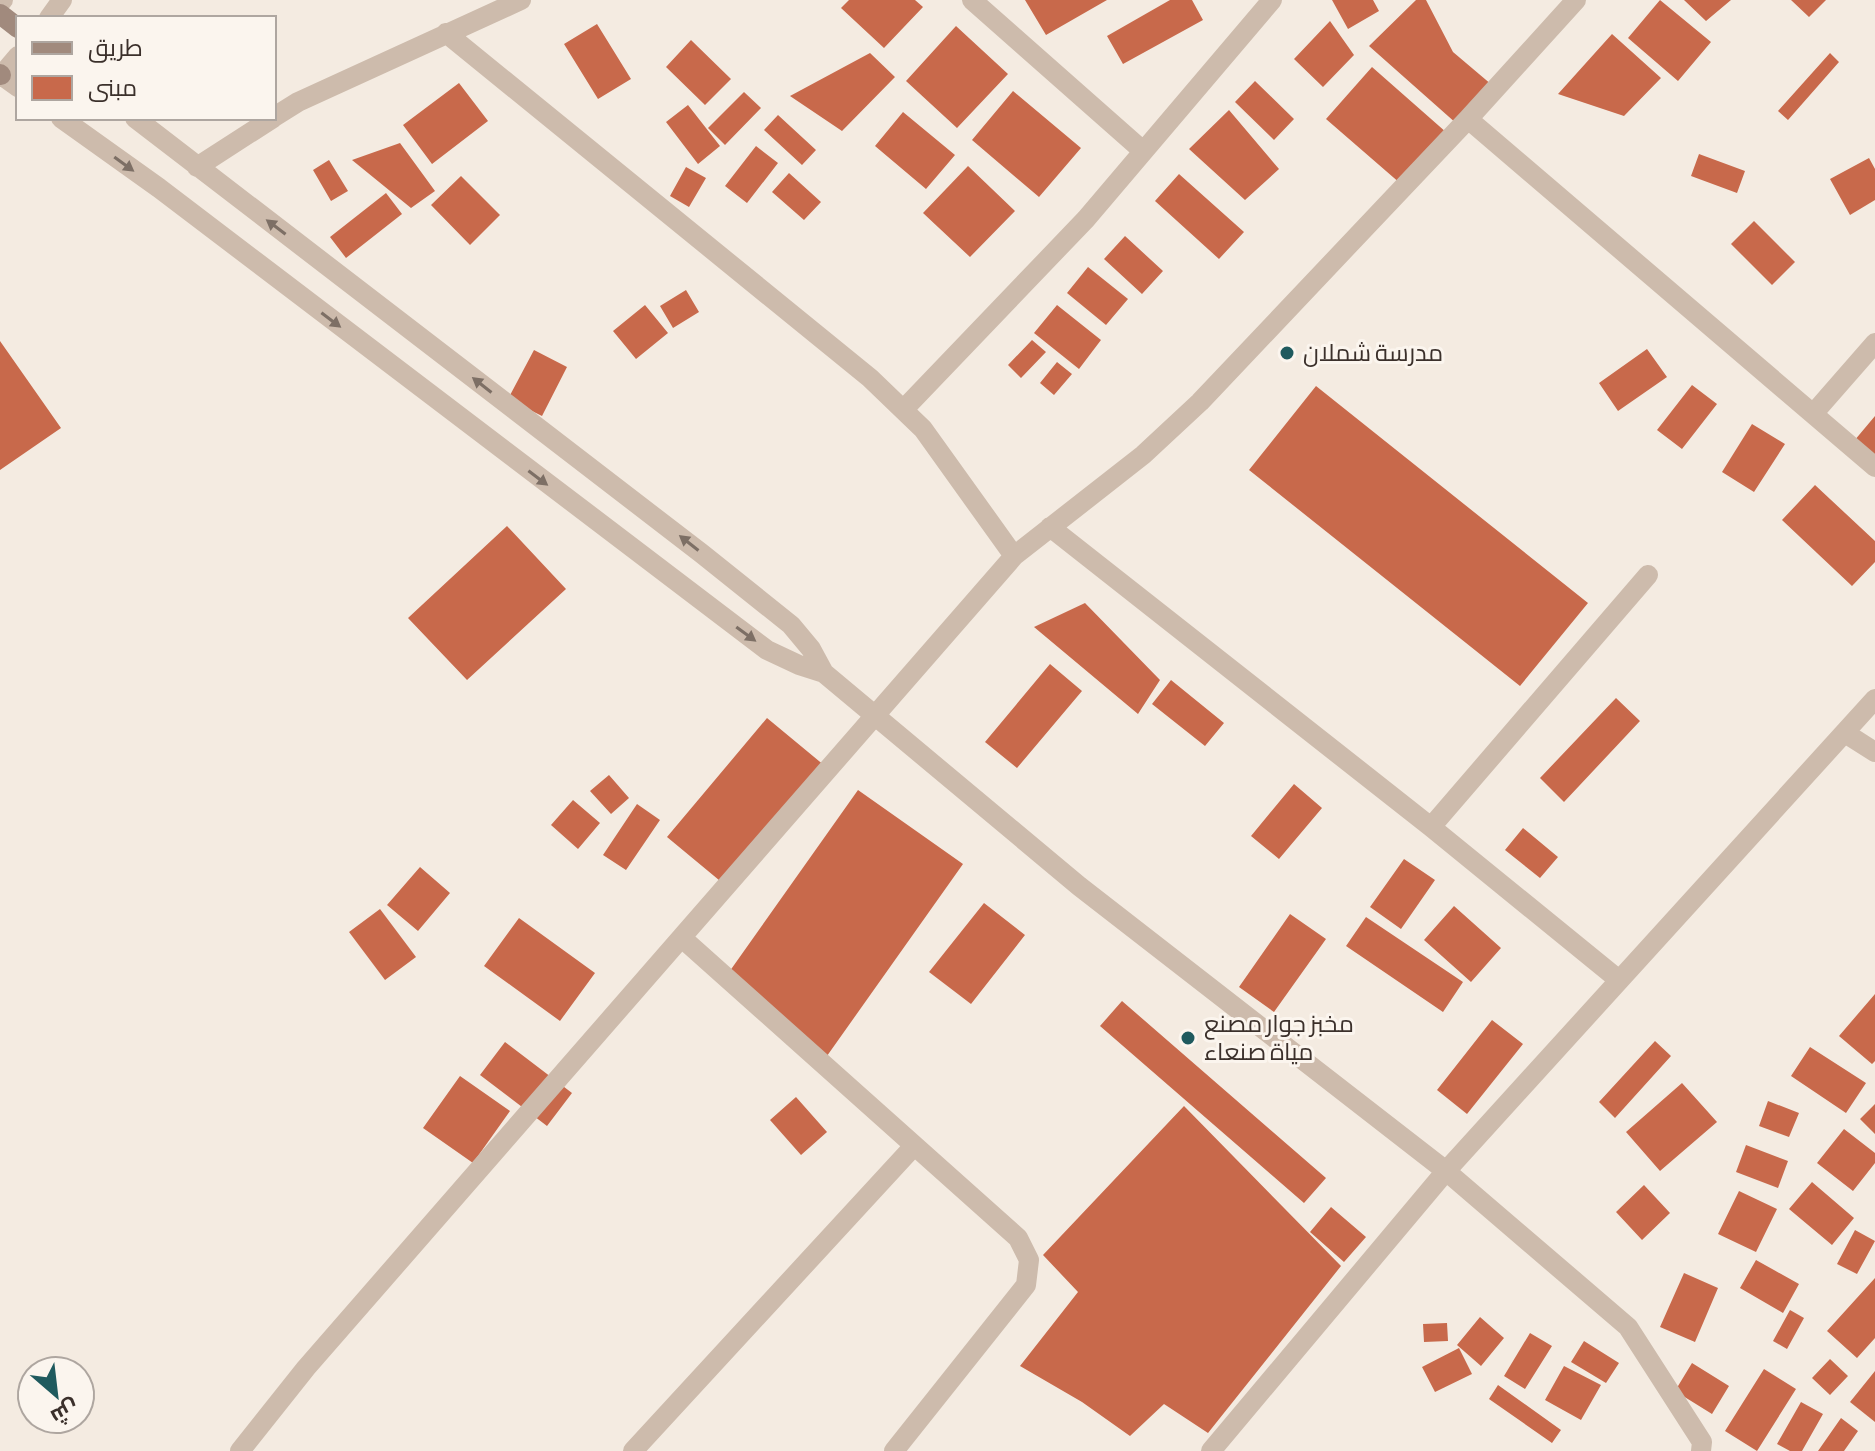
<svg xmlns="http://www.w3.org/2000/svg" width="1875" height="1451" font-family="'Sofia Sans Condensed',Cairo,sans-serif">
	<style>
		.building { fill: #c8694b }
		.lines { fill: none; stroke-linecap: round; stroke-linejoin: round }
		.street { stroke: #cdbbac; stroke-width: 20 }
		.secondary { stroke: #a18a7d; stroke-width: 20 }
		.oneway { fill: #7d6f65 }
		.poi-dot { fill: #1f5a5e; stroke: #fbf5ee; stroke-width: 3 }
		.labels { text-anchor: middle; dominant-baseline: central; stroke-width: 6; stroke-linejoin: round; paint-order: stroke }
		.poi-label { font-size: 24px; fill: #3b302b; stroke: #fbf5ee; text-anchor: start }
	</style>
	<rect width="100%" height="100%" fill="#f4ebe1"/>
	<path class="building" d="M849,0h66l8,7 -39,41 -43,-40z
		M1025,0h82l-61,35z
		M1170,0h22l11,20 -80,44 -16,-28z
		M1332,0h41l6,11 -31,18z
		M1416,0h10l27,52 39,33 -35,39 -88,-78z
		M1660,0l51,42 -33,39 -50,-43z
		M1684,0h47l-25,21z
		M1791,0h35l-17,17z
		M1330,21l24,34 -31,32 -29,-28z
		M597,24l34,55 -33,20 -34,-55z
		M956,26l52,48 -51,54 -51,-47z
		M1612,34l49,44 -37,38 -66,-22z
		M691,40l40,39 -26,26 -39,-38z
		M870,53l25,24 -53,54 -52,-35z
		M1830,53l9,9 -51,58 -10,-9z
		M1372,67l75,66 -46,51 -75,-65z
		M1255,81l39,38 -20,21 -39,-38z
		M459,83l29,38 -56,43 -29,-39z
		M1013,91l68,57 -42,49 -67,-57z
		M744,92l17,16 -36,37 -17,-17z
		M688,105l32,41 -22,18 -32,-42z
		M1229,110l50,59 -34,31 -56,-51z
		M903,112l52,43 -29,34 -51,-43z
		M778,115l38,35 -14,15 -38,-35z
		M400,143l35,48 -24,17 -59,-48z
		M756,146l22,17 -31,40 -22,-17z
		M1699,154l46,17 -8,22 -46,-17z
		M1869,158l6,11v31l-25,15 -20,-36z
		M329,160l19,31 -17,10 -18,-31z
		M968,166l47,45 -45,46 -47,-44z
		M686,167l20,11 -17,29 -19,-11z
		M789,173l32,29 -17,18 -32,-28z
		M1179,174l65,58 -25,27 -64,-58z
		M461,176l39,39 -30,30 -39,-40z
		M386,193l16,21 -56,44 -16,-21z
		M1754,221l41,41 -23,23 -41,-41z
		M1125,236l38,35 -21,23 -38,-35z
		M1088,267l40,32 -22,26 -39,-32z
		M686,290l13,22 -26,16 -13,-22z
		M645,305l23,28 -32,26 -23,-28z
		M1057,305l44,35 -22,29 -45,-36z
		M1032,340l14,12 -25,26 -13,-13z
		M0,341l61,87 -61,42z
		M1647,349l20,28 -49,34 -19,-28z
		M534,350l33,17 -25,49 -34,-17z
		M1057,362l15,12 -18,21 -14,-12z
		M1692,385l25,19 -35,45 -25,-19z
		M1316,386l272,217 -68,83 -271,-216z
		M1875,416v44l-21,-19z
		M1752,424l33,20 -31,48 -32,-20z
		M1815,485l60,56v21l-23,24 -70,-66z
		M507,526l59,63 -99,91 -59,-62z
		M1085,603l75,77 -22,34 -104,-87z
		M1050,664l32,27 -65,77 -32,-26z
		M1171,680l53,43 -19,23 -53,-42z
		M1616,698l24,23 -76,81 -24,-24z
		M767,718l64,53 -100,119 -64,-53z
		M609,775l20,23 -18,16 -21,-23z
		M1294,784l28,24 -43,51 -28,-23z
		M858,790l105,74 -141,199 -95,-88z
		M573,800l27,23 -22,26 -27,-24z
		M637,804l23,16 -34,50 -23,-15z
		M1523,828l35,29 -18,21 -35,-28z
		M1404,859l31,21 -34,49 -31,-22z
		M420,867l30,26 -32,38 -31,-26z
		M984,903l41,32 -54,69 -42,-32z
		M1454,906l47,42 -30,34 -47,-42z
		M380,909l36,48 -31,23 -36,-48z
		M1290,914l36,25 -52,73 -35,-25z
		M1366,917l97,65 -20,30 -97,-66z
		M519,918l76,55 -35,48 -76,-55z
		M1875,994v67l-3,3 -33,-28z
		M1122,1001l204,177 -22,25 -204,-177z
		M1492,1020l31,24 -56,70 -30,-24z
		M1655,1041l16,15 -56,62 -16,-16z
		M505,1042l67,51 -25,33 -67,-51z
		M1810,1047l56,36 -20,30 -55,-37z
		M460,1076l50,35 -37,52 -50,-35z
		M1682,1083l35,39 -57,49 -34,-39z
		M796,1097l31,35 -26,23 -31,-35z
		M1768,1101l31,12 -10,24 -30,-11z
		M1875,1104v30l-15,-15z
		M1184,1106l157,160 -133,167 -44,-29 -34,32 -48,-34 -62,-36 58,-74 -35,-37z
		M1844,1129l31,24v10l-22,28 -36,-28z
		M1746,1145l42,16 -10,27 -42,-16z
		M1812,1182l42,36 -22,27 -43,-36z
		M1644,1185l26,28 -28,27 -26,-28z
		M1739,1191l38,18 -21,43 -38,-18z
		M1331,1207l35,30 -22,25 -34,-30z
		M1855,1230l20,11 -18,33 -20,-10z
		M1756,1260l43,24 -16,29 -43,-25z
		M1684,1273l34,15 -23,54 -35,-15z
		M1875,1278v60l-18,20 -30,-27z
		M1790,1310l14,8 -17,31 -14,-8z
		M1480,1317l24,21 -23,28 -24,-21z
		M1447,1323l1,18 -24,1 -1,-18z
		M1530,1333l22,13 -27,43 -21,-13z
		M1584,1341l35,22 -13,20 -35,-21z
		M1459,1348l13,26 -37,18 -13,-25z
		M1830,1359l18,17 -18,19 -18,-17z
		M1692,1363l37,23 -17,28 -37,-23z
		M1564,1366l37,19 -20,35 -36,-20z
		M1764,1369l32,20 -39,62 -32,-20z
		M1875,1371v51l-25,-20z
		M1498,1385l63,45 -9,13 -63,-44z
		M1801,1402l22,12 -21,37h-12l-13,-7z
		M1841,1418l17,13 -14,20h-26z"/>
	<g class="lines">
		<path class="street" d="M972,0l171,151
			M0,3l3,-3
			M49,18l13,-18
			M446,33l424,345 53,51 91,127
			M1,75l17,12
			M0,77l18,-21
			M274,117l24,-15 223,-102
			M61,118l98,70 608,462 32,15 25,8
			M135,118l566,435 90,72 20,24 13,24 255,213 367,285 182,156 74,115 -1,9
			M1468,119l407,348
			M197,167l76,-49
			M904,409l182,-190 186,-219
			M1813,414l62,-71
			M1050,527l381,300 188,153
			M1845,733l30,19
			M1431,827l217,-252
			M682,938l336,300 11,22 -3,25 -132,166
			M240,1451l66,-83 708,-812 129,-101 57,-53 268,-283 108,-119
			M633,1451l281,-305
			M1211,1451l235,-280 429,-472"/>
		<path class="secondary" d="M0,14l18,14
			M0,74l1,1"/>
	</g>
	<defs><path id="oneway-solid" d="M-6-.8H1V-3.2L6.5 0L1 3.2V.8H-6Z" transform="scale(2)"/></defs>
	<g class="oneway">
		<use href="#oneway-solid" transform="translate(124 164) rotate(36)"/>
		<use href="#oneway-solid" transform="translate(276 227) rotate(-143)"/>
		<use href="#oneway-solid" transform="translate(331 320) rotate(37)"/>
		<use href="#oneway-solid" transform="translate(482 385) rotate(-142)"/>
		<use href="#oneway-solid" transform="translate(538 478) rotate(37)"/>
		<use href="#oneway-solid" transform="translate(689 543) rotate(-142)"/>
		<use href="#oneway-solid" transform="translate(746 634) rotate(36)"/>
	</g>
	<g class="poi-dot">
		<circle cx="1287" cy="353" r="8"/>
		<circle cx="1188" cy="1038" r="8"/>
	</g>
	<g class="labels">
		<g class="poi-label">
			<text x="1303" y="353">مدرسة شملان</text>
			<text x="1204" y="1024">مخبز جوار مصنع<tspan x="1204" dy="28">مياة صنعاء</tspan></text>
		</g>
	</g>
	<rect x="16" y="16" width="260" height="104" fill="#fbf5ee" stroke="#aea6a0" stroke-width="2"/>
	<rect x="32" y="42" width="40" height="12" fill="#a18a7d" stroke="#aea6a0" stroke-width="2"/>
	<text x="88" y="56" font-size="24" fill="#3b302b">طريق</text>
	<rect x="32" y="76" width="40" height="24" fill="#c8694b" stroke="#aea6a0" stroke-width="2"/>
	<text x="88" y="96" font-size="24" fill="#3b302b">مبنى</text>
	<g transform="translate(56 1395) rotate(152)"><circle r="38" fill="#fbf5ee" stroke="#aea6a0" stroke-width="2"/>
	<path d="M0-6L14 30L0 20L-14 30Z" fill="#1f5a5e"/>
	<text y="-12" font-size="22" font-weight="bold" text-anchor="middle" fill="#3b302b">ش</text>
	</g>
</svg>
